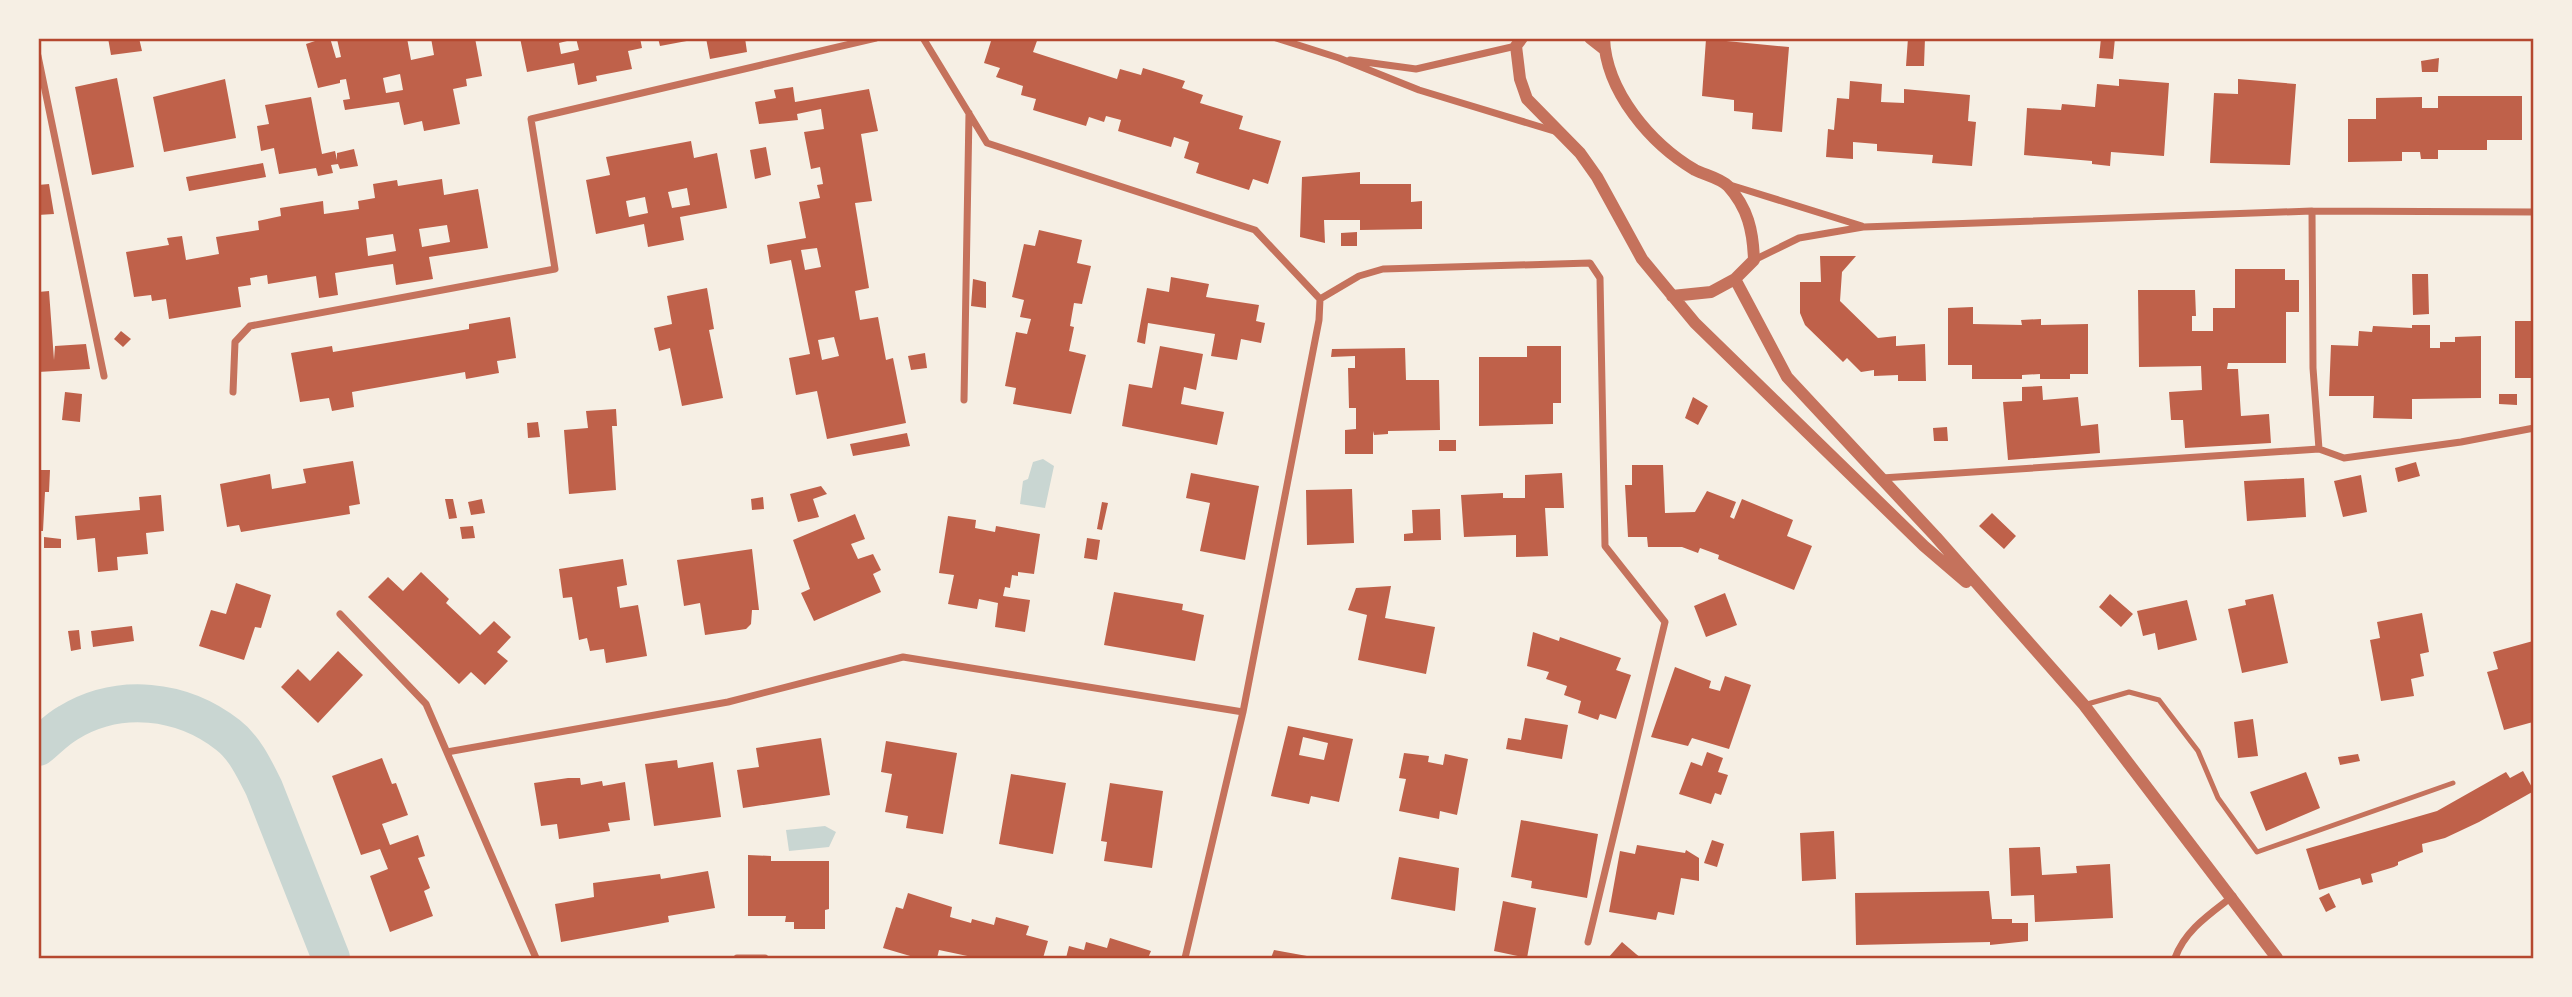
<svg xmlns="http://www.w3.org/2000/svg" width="2572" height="997" font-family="'Exo 2',sans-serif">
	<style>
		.water { fill: #c9d6d2 }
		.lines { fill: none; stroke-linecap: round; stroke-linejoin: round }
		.canal { stroke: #c9d6d2; stroke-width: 38 }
		.building { fill: #bf614a; fill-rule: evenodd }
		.service { stroke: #c5725c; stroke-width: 5 }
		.minor { stroke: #c5725c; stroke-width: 7 }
		.tertiary { stroke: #c5725c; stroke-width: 12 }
		.neatline { fill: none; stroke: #b5482f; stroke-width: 2.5 }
	</style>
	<rect width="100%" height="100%" fill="#f6efe4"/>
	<path class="water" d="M1043,459l11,7 -9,42 -25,-4 3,-23 5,-2 5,-17z
		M825,826l11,6 -7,15 -40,4 -3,-21z"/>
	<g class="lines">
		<path class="canal" d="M38,747c10,-8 19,-18 30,-24 51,-31 114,-24 160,12 17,13 27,35 36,53l67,170"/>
	</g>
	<path class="building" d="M108,38h31l3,13 -31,4z
		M324,38h6l6,20 5,-1 -4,-18 70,-1 4,22 23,-5 -3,-17h44l7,38 -16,3 1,7 -14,3 7,35 -36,7 -2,-10 -18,4 -5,-23 -54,8 -2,-10 7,-1 -4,-20 -6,1v3l-22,5 -12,-44zM400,74l3,16 -17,3 -3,-15z
		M520,38h47v3l-8,2 2,11 18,-4 -3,-12h64l2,10 -14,3 4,18 -36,7 1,5 -19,4 -4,-22 -47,9z
		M658,38h34v2l-32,6z
		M706,38h39l2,14 -37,7z
		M992,38h46l-5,14 84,27 3,-10 21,6 2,-7 42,13 -3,7 21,7 -3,8 43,13 -4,13 42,12 -13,43 -15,-5 -4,11 -53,-17 3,-10 -15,-5 5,-16 -15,-5 -3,10 -53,-16 3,-11 -15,-4 -2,6 -15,-5 -3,9 -53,-16 3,-11 -15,-4 2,-9 -27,-9 4,-9 -16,-5z
		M1908,38h17l-1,28h-18z
		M2101,38h14l-2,21 -14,-1z
		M1706,39l83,8 -7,85 -30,-3 1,-16 -19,-2v-11l-32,-4z
		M2439,58l-1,14h-16l-1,-11z
		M117,78l17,89 -42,8 -17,-88z
		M225,79l11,59 -72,14 -11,-55z
		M2119,79l50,4 -5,73 -53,-4 -1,14 -18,-2v-3l-68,-6 3,-47 34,2 1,-6 33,3 2,-23 22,2z
		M2238,79l58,5 -6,81 -80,-2 4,-70 24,1z
		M1850,81l32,3 -1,18 23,1v-14l66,6 -2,26 8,1 -4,44 -40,-3 1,-8 -56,-4v-7l-24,-2v17l-27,-2 2,-28 6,1 3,-32 12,1z
		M793,87l2,15 74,-13 9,42 -17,3 11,67 -17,2 14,85 -14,3 5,29 18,-3 8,43 7,-2 13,65 -79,16 -10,-48 -21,4 -7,-37 21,-4 -19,-94 -21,4 -3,-19 39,-7 -7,-36 21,-4 -3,-13 6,-1 -3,-17 -9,2 -7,-37 20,-3 -3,-20 -24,5 1,6 -39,4 -4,-22 21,-4 -2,-8zM817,248l4,19 -16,3 -4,-20zM834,337l5,19 -17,4 -4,-20z
		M2438,96h84v44h-35v10h-49v9h-17l-1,-7h-18v9l-54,1v-43h28v-21l46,-1v11h16z
		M311,97l11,57 13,-3 2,9v-7l17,-4 4,17 -18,3 -2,-5 -7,1 2,8 -15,3 -2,-8 -37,6 -5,-26 -13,3 -4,-25 12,-2 -4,-19z
		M691,141l3,17 23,-5 10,55 -47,9 4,23 -36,7 -4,-23 -48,10 -10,-54 24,-5 -4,-18zM687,188l3,17 -18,3 -4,-16zM645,197l3,16 -19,4 -3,-16z
		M766,147l5,28 -16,4 -5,-29z
		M263,163l3,14 -77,14 -3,-14z
		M1360,172v12h51v18l11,-1v28l-62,1v-10h-36l1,23 -25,-6 2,-60z
		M442,179l2,16 34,-6 10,59 -59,9 4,22 -37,6 -3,-21 -21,3 -37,6 3,22 -19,3 -3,-22 -48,8 -1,-9 -17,3 1,7 -13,2 3,20 -72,12 -3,-20 -14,2 -1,-6 -17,2 -8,-45 43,-7 -2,-7 15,-2 4,24 33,-6 -3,-17 43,-7 -1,-9 23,-5 -1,-8 43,-7 1,13 35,-5 -1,-8 17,-3 -2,-14 24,-4 1,6zM447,225l3,17 -28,5 -3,-18zM393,234l3,17 -28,5 -2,-18z
		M49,184l5,30 -16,1v-30z
		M1039,230l43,10 -5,23 14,3 -9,38 -8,-1 -4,23 4,1 -5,24 17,4 -15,59 -58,-10 3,-16 -11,-2 11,-54 11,2 4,-15 -11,-2 4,-17 -12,-3 12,-53 11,2z
		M1357,232v14h-16v-13z
		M1820,256h36l-14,16 -2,29 38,37 18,-2v10l29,-2 1,37h-28v-6l-24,1v-6l-13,2 -14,-14 -4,4 -38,-37 -5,-12v-31h21z
		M2235,269h50v11h14v32h-13v51h-58l-1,6h11l3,47 28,-2 2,29 -86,5 -2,-28h-12l-2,-28 33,-2 -1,-24 -62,1 -1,-77h57l1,26h-4v15h21v-23h22z
		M2412,274h16l1,40 -16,1z
		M1171,277l38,7 -3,13 53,8 -3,16 9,2 -4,20 -20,-4 -4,21 -26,-4 4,-22 -67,-11 -3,21 -8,-2 10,-54 22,4z
		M973,279l13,3v26l-15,-2z
		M707,288l7,41 -5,1 14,68 -41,8 -12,-58 -11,3 -5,-23 18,-4 -5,-28z
		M49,291l5,69 1,-14 31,-2 4,25 -52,3v-80z
		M1973,307v17l49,1 -1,-5 20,-1v6l47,-1v50h-18v5h-30v-5l-18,1v4h-50v-14h-24v-57z
		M510,317l6,41 -19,3 2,12 -33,6 -1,-7 -113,20 2,15 -22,4 -3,-13 -29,4 -9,-49 41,-7 1,6 136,-23v-5z
		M2515,321h18v57h-18z
		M2412,325h18v23h10v-6h15v-5l26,-1v62l-69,1v20l-39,-1 1,-22h-45l2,-51 27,1 1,-15 13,1 1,-6 39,2z
		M121,331l10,8 -8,8 -9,-8z
		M1160,346l43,8 -7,36 -12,-3 -3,17 43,8 -7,33 -95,-19 7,-42 23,4z
		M1527,346h34v57h-8v21l-74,2v-69h48z
		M1405,348l1,32h33l1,50 -52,1v3l-14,1 -1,-4v23h-28v-24l11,-1v-21h-7l-1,-40h7v-12l-24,1 1,-8z
		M925,353l2,15 -16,2 -3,-14z
		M2042,386l1,14 35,-3 3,29 17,-2 2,29 -92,7 -5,-58 19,-1v-14z
		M65,392l17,2 -2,28 -18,-2z
		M2499,394h18v11l-18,-1z
		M1693,397l15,9 -10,19 -13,-7z
		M616,409l1,17h-5l4,64 -47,4 -5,-64 24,-2 -2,-17z
		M538,422l2,15 -12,1 -1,-15z
		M1947,427l1,14h-14l-1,-13z
		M907,433l3,13 -57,10 -3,-12z
		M1439,440h17v11h-17z
		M353,461l7,43 -11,2 1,8 -109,18 -2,-7 -12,2 -7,-43 50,-10 2,15 34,-6 -3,-14z
		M2416,462l4,14 -22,6 -3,-14z
		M1632,465h31l2,48 30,-1 12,-21 29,11 -6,15 4,2 8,-20 51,21 -6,16 25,10 -18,44 -76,-31 1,-4 -19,-7 -2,5 -16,-6h-34l-1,-10h-19l-3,-52h7z
		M38,470h12l-1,22h-4l-2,39h-5z
		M1191,473l68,13 -14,74 -45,-9 10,-48 -24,-5z
		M1562,473l2,35h-19l3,48 -32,1v-22l-52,2 -3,-42 42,-2v5h22v-23z
		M2361,475l6,37 -24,5 -9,-36z
		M2304,478l2,39 -59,4 -3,-40z
		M821,486l6,8 -14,5 6,18 -21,5 -8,-28z
		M1352,489l2,54 -47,2 -1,-55z
		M161,495l3,36 -18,2 2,21 -31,3 1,13 -20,2 -3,-34 -18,2 -2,-24 65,-6 -1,-13z
		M763,497l1,12 -12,1 -1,-11z
		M445,499h8l4,19 -8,1z
		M482,499l3,14 -14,2 -3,-13z
		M1102,502l6,1 -6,27 -5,-1z
		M1440,509l1,31 -37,1v-7l9,-1 -1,-23z
		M1992,513l24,23 -12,13 -25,-23z
		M855,514l10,25 -14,5 7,15 15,-5 8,16 -8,4 8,18 -67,29 -13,-28 9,-4 -17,-49z
		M948,516l28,4 -1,8 20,4 1,-6 44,8 -6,40 -16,-2v4l-6,-1 -2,13 -5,-1 -2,9 27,4 -5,32 -30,-5 3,-24 -19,-4 -2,10 -29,-5 6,-29 -15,-2z
		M473,526l2,12 -13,1 -2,-12z
		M44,537l17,2v9h-17z
		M1087,538l13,2 -3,20 -13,-2z
		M752,549l7,61h-7l-1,14 -5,5 -41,6 -5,-32 -16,3 -7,-46z
		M623,559l4,26 -10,2 3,21 18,-3 9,51 -41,7 -2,-14 -14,2 -3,-13 -8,2 -7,-43 -9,1 -4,-29z
		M421,572l28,27 -3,4 34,32 14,-14 17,16 -14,15 11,9 -23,24 -14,-13 -12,12 -91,-87 20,-20 15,14z
		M236,583l35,12 -10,33 -6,-1 -11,33 -45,-14 12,-36 15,4z
		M1391,586l-6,32 50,9 -9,47 -68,-14 9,-45 -19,-5 8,-22z
		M1114,592l69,12 -1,6 22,5 -9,46 -91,-16z
		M1725,593l12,32 -31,12 -12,-31z
		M2110,594l23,20 -12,13 -22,-20z
		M2273,594l15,69 -46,10 -14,-64 18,-4 -1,-5z
		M2187,600l10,40 -39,10 -3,-17 -12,3 -6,-25z
		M2422,613l7,39 -9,2 4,22 -13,3 3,17 -33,5 -11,-61 10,-2 -3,-16z
		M132,626l2,15 -41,6 -2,-16z
		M79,630l2,19 -10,2 -3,-20z
		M1533,632l26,9 1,-4 61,21 -5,12 15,5 -15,44 -16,-5 -2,6 -20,-7 3,-12 -17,-6 3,-9 -21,-7 3,-7 -22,-6z
		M2533,641v81l-29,8 -17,-58 11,-3 -5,-17z
		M338,651l25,24 -45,48 -37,-36 17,-18 12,12z
		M1675,667l36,14 -2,7 11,3 5,-15 26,9 -22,64 -37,-11 -4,8 -37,-9z
		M1525,718l43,7 -6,34 -56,-10 2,-11 13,2z
		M2253,719l5,37 -20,2 -4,-36z
		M1288,726l65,13 -14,63 -28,-6 -2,8 -38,-8zM1303,737l25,6 -4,17 -25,-5z
		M821,738l9,57 -87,13 -6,-38 22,-3 -3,-19z
		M886,741l71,12 -14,81 -37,-6 2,-12 -23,-4 7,-38 -11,-2z
		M1707,752l16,6 -5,14 10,3 -7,20 -6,-2 -4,11 -32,-10 12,-32 11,4z
		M1404,753l25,3 -1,6 15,3 2,-11 23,5 -11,56 -17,-4 -1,8 -40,-8 7,-32 -7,-1z
		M2358,754l2,7 -20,4 -2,-8z
		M382,758l10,26 4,-1 12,32 -26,9 8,21 28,-10 7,21 -7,2 12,30 -6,3 9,25 -43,16 -20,-56 18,-7 -8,-20 -19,6 -29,-79z
		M677,760l1,8 35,-6 8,55 -67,9 -9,-62z
		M2523,771l11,20 -55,31 -34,16 -23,6 1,8 -25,10v3l-4,2 -23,7 2,8 -11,3 -2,-7 -41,12 -13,-41 131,-38 69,-39 4,6z
		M2306,772l14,36 -54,23 -16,-39z
		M1011,774l55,9 -13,71 -54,-10z
		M568,778h12l1,7 21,-4 1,5 22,-4 5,38 -22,3 2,8 -51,8 -2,-15 -16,2 -7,-43z
		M1110,783l53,8 -11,77 -48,-7 3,-19 -6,-1z
		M1521,820l77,14 -11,64 -56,-10 1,-7 -21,-4z
		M1834,831l2,48 -34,2 -2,-48z
		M1712,840l12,4 -7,23 -13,-4z
		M1637,845l48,8 1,-3 13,8v23l-18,-3 -7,37 -16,-3 -2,8 -47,-8 11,-61 15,3z
		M2040,847l2,28 35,-2 -1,-7 34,-2 3,54 -78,4 -1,-27 -23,1 -2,-48z
		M748,855l23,1v5h58v48l-4,1v19h-31v-7h-9l1,-6h-38z
		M1399,857l60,11 -4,43 -64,-12z
		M708,871l7,37 -47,8 1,6 -108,20 -6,-38 39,-7 -1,-14 67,-9 1,5z
		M1989,891l3,28h20v4h16v18l-38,4v-3l-134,3 -1,-52z
		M908,893l44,14 -2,10 21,6 1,-4 22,6 2,-8 33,9 -3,9 22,6 -5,17h-66l-38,-8 -2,8h-20l-34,-10 13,-41 7,2z
		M2329,893l7,14 -10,5 -7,-14z
		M1503,901l33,7 -9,50 -33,-7z
		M1110,938l41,13 -3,7h-82l3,-12 15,4 2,-8 21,6z
		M1622,942l14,12 5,4h-33z
		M1274,950l33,6 -1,2h-35z"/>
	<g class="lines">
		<path class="service" d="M2084,705l45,-13 30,8 39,51 20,47 39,54 196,-69"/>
		<path class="minor" d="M923,38l64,105 268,87 65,69 39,-23 24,-7 207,-6 10,15 5,268 60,76 -77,320
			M1276,38l63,20 80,32 135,41
			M38,56l66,320
			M1350,60l66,9 100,-23
			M1730,185l132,41
			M2312,211l1,157 6,81 25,9 117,-16 73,-14
			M1754,260l45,-22 64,-11 449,-16 222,1
			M233,392l2,-50 15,-16 305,-57 -24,-150 345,-81
			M964,400l5,-287
			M1882,478l437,-29
			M340,614l86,90 110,254
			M447,752l281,-50 175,-45 340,55
			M737,958h28
			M1185,958l58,-246 76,-392 1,-21
			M2175,958c10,-28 35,-44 58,-62"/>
		<path class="tertiary" d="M1522,38l-6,8 4,33 7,20 53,54 17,24 45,82 53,64 229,223 42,36
			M1590,38l14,11
			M1604,38c2,54 47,106 91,132 10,5 25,8 33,16 20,22 25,45 26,74l-19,19 52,98 149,160 148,168 193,253
			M1672,296l39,-4 24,-13"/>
	</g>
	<rect width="2572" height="997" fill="none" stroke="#f6efe4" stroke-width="80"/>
	<rect x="40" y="40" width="2492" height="917" class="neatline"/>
</svg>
